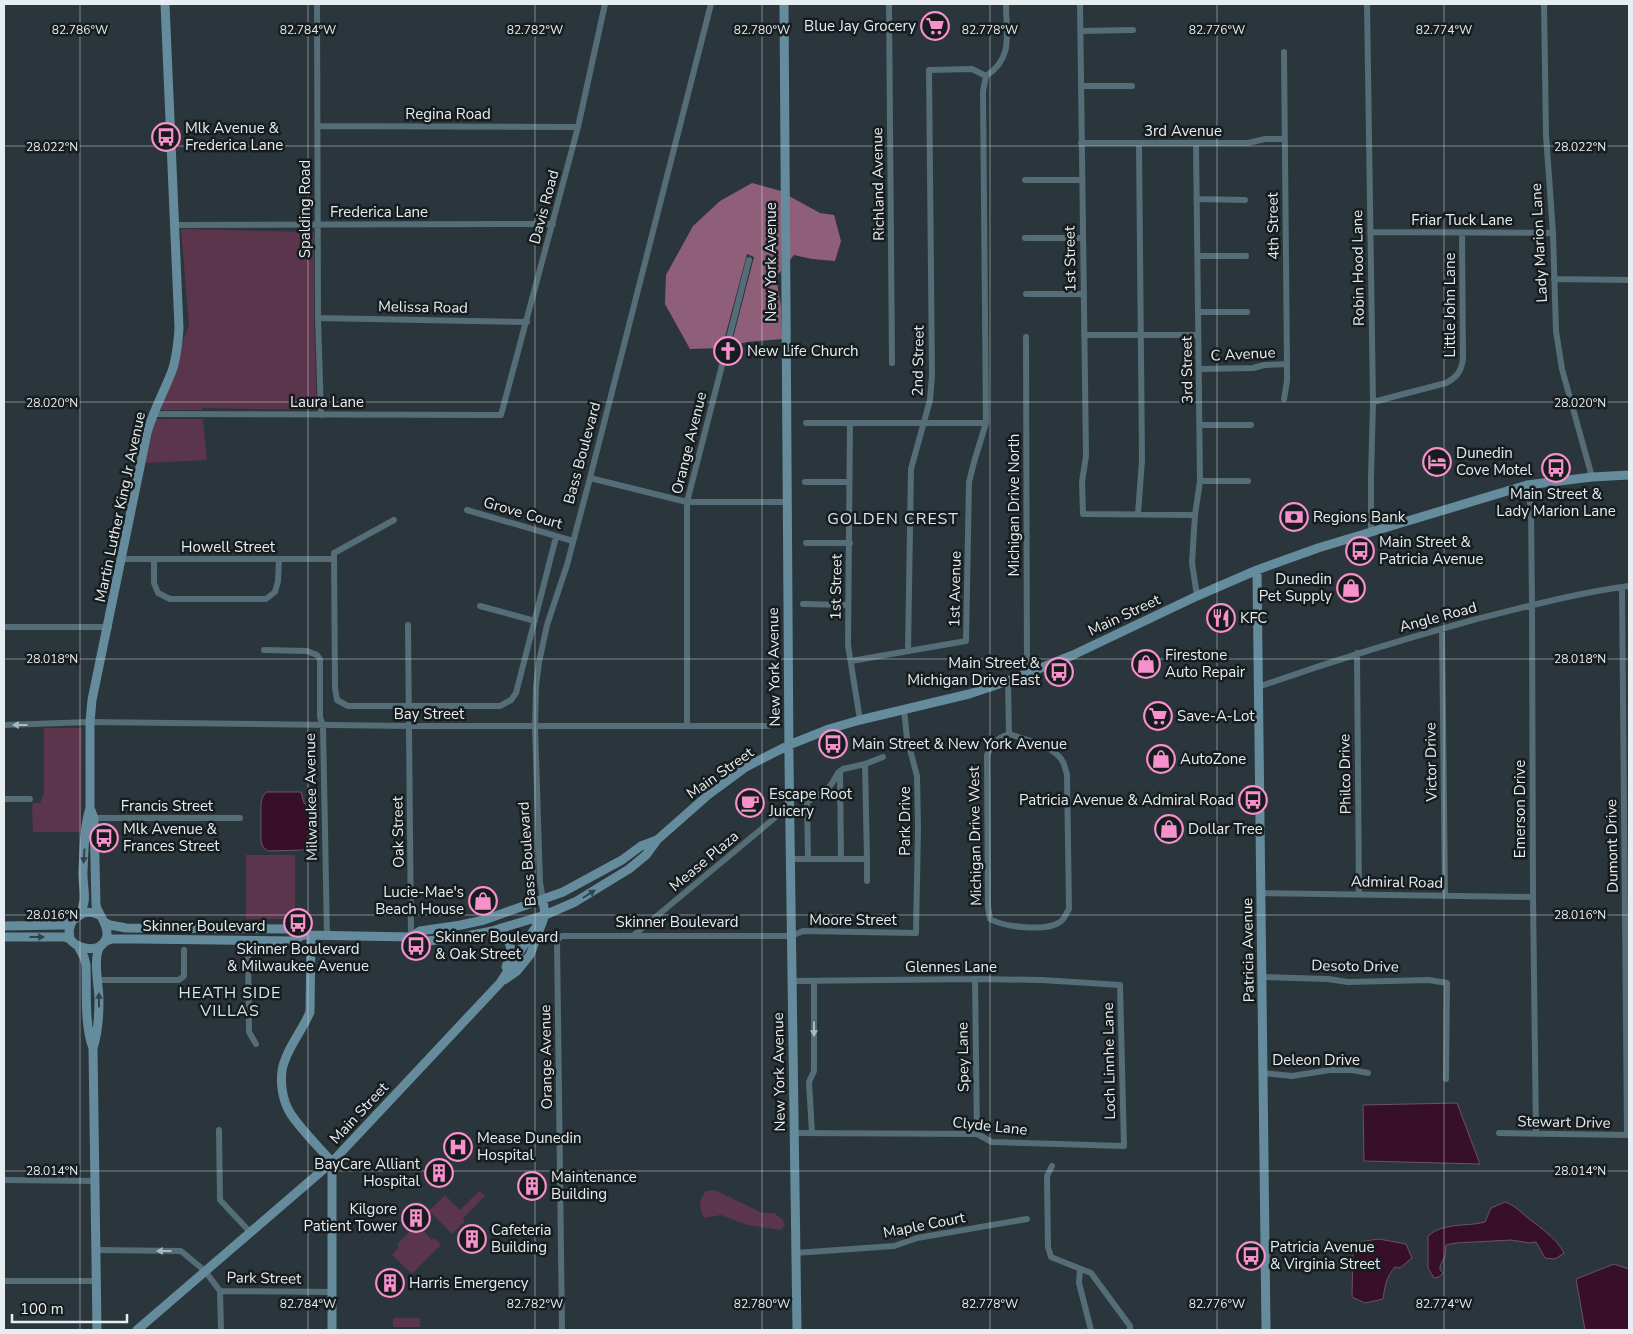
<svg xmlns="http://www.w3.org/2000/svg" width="1633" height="1334" font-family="'Nunito Sans',sans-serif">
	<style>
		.green { fill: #5b354b }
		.forest { fill: #8f5f7a }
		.water { fill: #370f28; stroke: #6c5264 }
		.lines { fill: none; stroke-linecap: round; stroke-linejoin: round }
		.street { stroke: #546d77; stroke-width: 6 }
		.secondary { stroke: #658c9c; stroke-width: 9 }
		.oneway { fill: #acbac0 }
		.oneway2 { fill: #32444b }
		.ticks { fill: none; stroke: #e6eef1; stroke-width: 1; stroke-opacity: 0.45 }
		.labels { text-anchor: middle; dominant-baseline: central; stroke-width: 5; stroke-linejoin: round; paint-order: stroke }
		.poi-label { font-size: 15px; fill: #e6eef1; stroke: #171d1f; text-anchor: start }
		.street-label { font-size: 15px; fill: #e6eef1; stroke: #171d1f }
		.neighbourhood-label { font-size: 16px; letter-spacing: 1px; fill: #d7e6ed; stroke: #171d1f }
		.ticks-label { font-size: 12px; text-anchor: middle; fill: #e6eef1; stroke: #171d1f; stroke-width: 5; stroke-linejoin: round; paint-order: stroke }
	</style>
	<rect width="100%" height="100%" fill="#2a363c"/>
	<path class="green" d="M181,229l133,3v90l3,88 -115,-2v2h-43l17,-38 6,-29 7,-18z
		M155,419h48l4,41 -62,3z
		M44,728h38l-1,104h-48l-1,-29h8l4,-11z
		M246,855h49v64h-49z
		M715,1190l39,19 8,4h12l8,6 3,7 -5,4 -33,-5 -26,-10 -17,3c-5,-11 -6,-17 2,-27z
		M479,1191l6,5 -22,22 2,3 -13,13 -23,-23 16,-16 15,15z
		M417,1224l15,16 2,-2 7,7 -29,29 -20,-19 7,-8 -2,-3z
		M393,1318h27v9h-27z"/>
	<path class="forest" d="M752,183l29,8v80l-5,7 5,28 1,33 -35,3 -16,4 23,-89 -7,-3 -25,94 -32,1 -25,-45 1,-29 27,-49 27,-25z
		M789,196l31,17 14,2 7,26 -6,20 -23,-2 -18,-4 -5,6z"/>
	<path class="water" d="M266,792h35l3,11 7,6 -2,34 -6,7 -35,1 -5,-4 -2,-6v-37l1,-6z
		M1457,1103l23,61 -116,-3 -1,-56z
		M1505,1202c11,4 14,9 23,16 14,11 27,19 36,35l-9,6 -10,-1 -9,-16 -6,1 -19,-3 -56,3 -9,2 -1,11 -5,10v4l3,3 -4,4 -5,1 -6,-10v-32c16,-14 38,-9 57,-14l6,-14z
		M1379,1239l27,5 6,14 -12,10 -5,-1c-9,10 -10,19 -12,32l-18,4 -13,-6 1,-46 5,-9z
		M1614,1264l15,5v61h-44l-9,-51z"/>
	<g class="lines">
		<path class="street" d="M317,4l1,314 3,97
			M889,4l3,359
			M1080,4l6,452 -4,26 1,32 112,1
			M1367,4l6,398 -2,75v54
			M1544,4l2,131 7,98 3,98 6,38 30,108
			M1080,31l53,-1
			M1284,52l3,312v17l-3,18
			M1081,86h51
			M317,126l261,1
			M1081,143h167l17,-4h19
			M1196,144l4,337 -5,34 -3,48 5,33
			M1025,180h57
			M1197,199l48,1
			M175,225l378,-1
			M1370,232l183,1
			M1025,238h58
			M1198,256h48
			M1554,279l75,1
			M1026,294h57
			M1198,312h49
			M318,318l209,4
			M1084,335h114
			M1026,337l1,337
			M1200,369l53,-1 11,-3 23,-1
			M1373,402l73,-19c11,-6 15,-11 17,-24l-1,-126
			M152,414l349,1 77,-288 27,-123
			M806,423h180
			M850,423l-2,222 12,75
			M1200,425h51
			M590,478l97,24h99
			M1200,481h48
			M805,482h44
			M1527,485l4,24 1,96 1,292 3,237
			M467,510l106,31
			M1138,514l4,-54 -3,-317
			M394,520l-60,33 1,135 2,12 11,6h152l11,-6 5,-7 40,-156
			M806,543h44
			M122,559h212
			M154,559v24l4,10 12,6h96l9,-7 3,-11 1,-22
			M1622,587l5,548
			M803,604l45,1
			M480,606l55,15
			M408,625l3,312
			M4,627h105
			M1442,629l3,266
			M264,650l43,1 10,4 3,4v58l3,9 4,209
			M908,651l3,-182 19,-69 2,-25 -3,-305 43,-1 14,7
			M1357,653l2,241
			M851,661l115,-20 3,-159 5,-20 12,-39 -3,-332 3,-15c28,-18 20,-43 20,-72
			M1008,681l1,53
			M1258,687c71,-25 142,-47 215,-67 52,-13 103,-27 156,-34
			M4,725l86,-3 319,4h359
			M687,726v-224l62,-242
			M1009,734c17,6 45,11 54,28 2,4 2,8 4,12l2,135c-3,4 -4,10 -9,13 -14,10 -56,5 -70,-3l-2,-12 -1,-152c5,-11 9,-17 22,-21z
			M865,764l18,-7
			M4,799h26
			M94,818h146
			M790,859h77l-2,-95 -22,5 -3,2 1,88
			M808,859l-1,-57c18,-12 20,-8 31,-29
			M867,859v22
			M1261,893l272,4
			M543,900l-3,-18 -5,-155 1,-40 3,-25 8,-37 20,-60 23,-87 121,-474
			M634,935l155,-129
			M248,952l1,80 7,12
			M1262,977l66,2 20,3 81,-2 18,3 -1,96
			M975,979l2,155
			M98,980h81l5,-4v-26
			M792,981l183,-2 67,1 78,5 4,161 -132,-4 -15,-8 -183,-1
			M1263,1073l29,3 38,-6h22l16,3
			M219,1130l1,70 31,33
			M812,1133l-3,-51 5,-11v-90
			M1499,1133l130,2
			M1052,1166l-5,10 1,71 3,10 40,16 39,53v4
			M4,1180l90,1
			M96,1250l85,1 24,20 15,20 112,1
			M795,1253l99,-7 23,-8 110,-19
			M1080,1269l-1,14 12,47
			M4,1281h92
			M220,1291l1,39
			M562,1330l-5,-390 5,-4h229l12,-5 113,2 2,-105 -1,-52 -10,-38 -3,-28"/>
		<path class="secondary" d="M784,4l5,757 8,569
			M1257,570l9,760
			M79,914c10,-14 3,-27 4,-43 1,-20 1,-44 7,-63
			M72,921l-3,9 1,9c8,12 35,15 37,-4 1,-12 -9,-20 -11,-30l-2,-87 -4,-10v-86l2,-22 55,-267c6,-22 17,-41 25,-62 5,-14 6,-28 7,-43l-14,-324
			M104,922l6,3 16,3 166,1 11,6 108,2 14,4 27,-2 40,-8 53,-16 30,-13 54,-33 17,-14 11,-15 51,-45 38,-28 43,-22 40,-16 31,-9 109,-26 39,-13 65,-26 124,-59 60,-26 61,-22 209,-63 65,-8 37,-2
			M4,926l59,-1c15,-3 17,-19 36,-10
			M492,931c21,9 22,16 14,36
			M311,936l-1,76c-7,17 -19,31 -25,48 -6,14 -4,35 3,49 7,15 32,39 44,53v168
			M4,937h61l5,2
			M411,937l9,-6 41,-6 23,-5 79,-28 59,-32 19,-14 16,-6
			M104,942l7,-3h26l156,2 10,-6
			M79,948l5,9 2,8c1,25 -2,60 7,83
			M504,980l13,-9 13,-16 15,-40 -2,-15
			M97,1330l-4,-282c5,-15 6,-32 6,-48 0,-14 -7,-44 2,-55
			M137,1330l195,-168 168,-179c15,-23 28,-47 45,-68"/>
	</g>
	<defs><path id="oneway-solid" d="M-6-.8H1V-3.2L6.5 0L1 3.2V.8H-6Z" transform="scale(1.25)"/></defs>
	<g class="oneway">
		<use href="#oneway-solid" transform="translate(20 725) rotate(-180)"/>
		<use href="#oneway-solid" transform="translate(814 1029) rotate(90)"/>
		<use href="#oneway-solid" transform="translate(164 1251) rotate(180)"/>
	</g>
	<g class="oneway2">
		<use href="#oneway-solid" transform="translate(84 856) rotate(94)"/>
		<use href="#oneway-solid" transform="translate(589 894) rotate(-32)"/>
		<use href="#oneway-solid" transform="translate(37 937)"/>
		<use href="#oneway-solid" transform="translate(99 1000) rotate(-90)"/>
	</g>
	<path class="ticks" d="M80,4v1326M308,4v1326M535,4v1326M762,4v1326M990,4v1326M1217,4v1326M1444,4v1326M4,146h1625M4,402h1625M4,659h1625M4,915h1625M4,1171h1625"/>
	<defs>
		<symbol id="supermarket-ring" viewBox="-11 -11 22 22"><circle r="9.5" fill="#171d1f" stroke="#f890cc" stroke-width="1.5"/><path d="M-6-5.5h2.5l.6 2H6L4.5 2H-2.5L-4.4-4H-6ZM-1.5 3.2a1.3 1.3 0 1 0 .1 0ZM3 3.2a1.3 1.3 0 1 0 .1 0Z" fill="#f890cc"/></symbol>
		<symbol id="bus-ring" viewBox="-11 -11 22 22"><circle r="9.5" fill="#171d1f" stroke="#f890cc" stroke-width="1.5"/><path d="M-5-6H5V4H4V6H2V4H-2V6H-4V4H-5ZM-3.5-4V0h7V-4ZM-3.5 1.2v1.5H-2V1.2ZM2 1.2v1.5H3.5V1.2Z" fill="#f890cc"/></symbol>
		<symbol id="church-ring" viewBox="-11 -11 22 22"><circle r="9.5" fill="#171d1f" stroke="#f890cc" stroke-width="1.5"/><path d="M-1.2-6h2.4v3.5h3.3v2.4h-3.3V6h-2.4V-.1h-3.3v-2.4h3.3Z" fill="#f890cc"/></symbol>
		<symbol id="hotel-ring" viewBox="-11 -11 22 22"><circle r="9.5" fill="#171d1f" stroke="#f890cc" stroke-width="1.5"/><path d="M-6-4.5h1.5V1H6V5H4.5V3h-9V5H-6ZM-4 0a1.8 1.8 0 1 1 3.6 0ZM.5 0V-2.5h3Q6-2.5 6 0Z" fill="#f890cc"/></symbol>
		<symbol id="bank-ring" viewBox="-11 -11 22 22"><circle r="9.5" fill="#171d1f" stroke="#f890cc" stroke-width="1.5"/><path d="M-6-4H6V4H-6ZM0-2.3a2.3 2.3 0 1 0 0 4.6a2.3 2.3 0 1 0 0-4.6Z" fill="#f890cc"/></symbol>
		<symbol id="shop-ring" viewBox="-11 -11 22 22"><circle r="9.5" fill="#171d1f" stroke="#f890cc" stroke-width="1.5"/><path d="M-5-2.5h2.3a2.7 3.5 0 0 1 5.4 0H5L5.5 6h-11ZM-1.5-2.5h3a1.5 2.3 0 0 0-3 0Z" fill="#f890cc"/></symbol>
		<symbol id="restaurant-ring" viewBox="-11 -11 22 22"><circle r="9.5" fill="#171d1f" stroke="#f890cc" stroke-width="1.5"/><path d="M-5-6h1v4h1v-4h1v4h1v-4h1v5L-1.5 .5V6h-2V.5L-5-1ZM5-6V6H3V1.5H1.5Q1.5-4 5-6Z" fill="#f890cc"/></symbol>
		<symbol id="cafe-ring" viewBox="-11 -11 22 22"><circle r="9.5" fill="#171d1f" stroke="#f890cc" stroke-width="1.5"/><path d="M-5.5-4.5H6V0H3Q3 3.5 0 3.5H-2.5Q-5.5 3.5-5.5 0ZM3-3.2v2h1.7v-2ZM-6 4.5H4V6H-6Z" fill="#f890cc"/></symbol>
		<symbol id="hospital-ring" viewBox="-11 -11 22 22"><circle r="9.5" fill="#171d1f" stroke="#f890cc" stroke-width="1.5"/><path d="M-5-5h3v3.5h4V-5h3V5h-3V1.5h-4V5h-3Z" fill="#f890cc"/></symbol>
		<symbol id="building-ring" viewBox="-11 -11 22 22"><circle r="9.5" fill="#171d1f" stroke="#f890cc" stroke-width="1.5"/><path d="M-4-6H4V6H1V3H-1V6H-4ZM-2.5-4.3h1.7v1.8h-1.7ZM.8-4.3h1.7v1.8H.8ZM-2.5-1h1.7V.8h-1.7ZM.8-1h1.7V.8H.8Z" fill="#f890cc"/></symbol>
	</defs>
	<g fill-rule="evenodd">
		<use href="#supermarket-ring" x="919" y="10" width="32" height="32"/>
		<use href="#bus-ring" x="150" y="121" width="32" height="32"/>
		<use href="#church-ring" x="712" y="335" width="32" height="32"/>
		<use href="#hotel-ring" x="1421" y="446" width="32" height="32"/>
		<use href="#bus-ring" x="1540" y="452" width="32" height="32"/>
		<use href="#bank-ring" x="1278" y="501" width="32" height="32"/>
		<use href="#bus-ring" x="1344" y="535" width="32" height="32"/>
		<use href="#shop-ring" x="1335" y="572" width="32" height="32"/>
		<use href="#restaurant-ring" x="1205" y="602" width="32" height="32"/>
		<use href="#shop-ring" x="1130" y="648" width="32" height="32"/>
		<use href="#bus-ring" x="1043" y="656" width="32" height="32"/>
		<use href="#supermarket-ring" x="1142" y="700" width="32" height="32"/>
		<use href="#bus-ring" x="817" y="728" width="32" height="32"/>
		<use href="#shop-ring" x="1145" y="743" width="32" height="32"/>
		<use href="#bus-ring" x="1237" y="784" width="32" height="32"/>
		<use href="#cafe-ring" x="734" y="787" width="32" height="32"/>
		<use href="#shop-ring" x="1153" y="813" width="32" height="32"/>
		<use href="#bus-ring" x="88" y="822" width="32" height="32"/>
		<use href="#shop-ring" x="467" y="885" width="32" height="32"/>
		<use href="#bus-ring" x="282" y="907" width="32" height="32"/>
		<use href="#bus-ring" x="400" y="930" width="32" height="32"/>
		<use href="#hospital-ring" x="442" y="1131" width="32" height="32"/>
		<use href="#building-ring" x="423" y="1157" width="32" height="32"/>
		<use href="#building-ring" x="516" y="1170" width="32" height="32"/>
		<use href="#building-ring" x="400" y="1202" width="32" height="32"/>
		<use href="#building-ring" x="456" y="1223" width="32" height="32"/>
		<use href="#bus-ring" x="1235" y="1240" width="32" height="32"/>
		<use href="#building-ring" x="374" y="1267" width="32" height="32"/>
	</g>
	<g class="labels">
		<g class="poi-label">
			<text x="916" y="26" text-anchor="end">Blue Jay Grocery</text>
			<text x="185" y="128">Mlk Avenue &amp;<tspan x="185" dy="17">Frederica Lane</tspan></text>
			<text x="747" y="351">New Life Church</text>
			<text x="1456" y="453">Dunedin<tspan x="1456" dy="17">Cove Motel</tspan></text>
			<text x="1556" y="494" text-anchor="middle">Main Street &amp;<tspan x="1556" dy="17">Lady Marion Lane</tspan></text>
			<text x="1313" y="517">Regions Bank</text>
			<text x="1379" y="542">Main Street &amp;<tspan x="1379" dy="17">Patricia Avenue</tspan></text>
			<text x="1332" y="579" text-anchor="end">Dunedin<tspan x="1332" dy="17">Pet Supply</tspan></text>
			<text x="1240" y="618">KFC</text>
			<text x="1165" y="655">Firestone<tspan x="1165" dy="17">Auto Repair</tspan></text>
			<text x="1040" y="663" text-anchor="end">Main Street &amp;<tspan x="1040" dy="17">Michigan Drive East</tspan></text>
			<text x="1177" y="716">Save-A-Lot</text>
			<text x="852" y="744">Main Street &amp; New York Avenue</text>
			<text x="1180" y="759">AutoZone</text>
			<text x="769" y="794">Escape Root<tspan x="769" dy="17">Juicery</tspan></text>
			<text x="1234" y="800" text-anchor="end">Patricia Avenue &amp; Admiral Road</text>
			<text x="123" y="829">Mlk Avenue &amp;<tspan x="123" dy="17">Frances Street</tspan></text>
			<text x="1188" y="829">Dollar Tree</text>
			<text x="464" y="892" text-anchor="end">Lucie-Mae's<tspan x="464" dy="17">Beach House</tspan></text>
			<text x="435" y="937">Skinner Boulevard<tspan x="435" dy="17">&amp; Oak Street</tspan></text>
			<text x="298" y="949" text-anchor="middle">Skinner Boulevard<tspan x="298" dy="17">&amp; Milwaukee Avenue</tspan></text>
			<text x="477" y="1138">Mease Dunedin<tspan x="477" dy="17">Hospital</tspan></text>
			<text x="420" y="1164" text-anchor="end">BayCare Alliant<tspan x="420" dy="17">Hospital</tspan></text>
			<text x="551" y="1177">Maintenance<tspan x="551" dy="17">Building</tspan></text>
			<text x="397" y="1209" text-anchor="end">Kilgore<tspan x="397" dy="17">Patient Tower</tspan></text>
			<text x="491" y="1230">Cafeteria<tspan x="491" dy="17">Building</tspan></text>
			<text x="1270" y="1247">Patricia Avenue<tspan x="1270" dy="17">&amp; Virginia Street</tspan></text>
			<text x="409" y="1283">Harris Emergency</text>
		</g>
		<g class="street-label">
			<text x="448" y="114">Regina Road</text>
			<text x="1183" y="131">3rd Avenue</text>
			<text transform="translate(878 184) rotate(-91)">Richland Avenue</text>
			<text transform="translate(544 207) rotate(-75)">Davis Road</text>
			<text transform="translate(305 209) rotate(-90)">Spalding Road</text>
			<text x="379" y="212">Frederica Lane</text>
			<text x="1462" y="220">Friar Tuck Lane</text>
			<text transform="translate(1273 226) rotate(-91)">4th Street</text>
			<text transform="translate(1539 243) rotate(-93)">Lady Marion Lane</text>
			<text transform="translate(1070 259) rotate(-91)">1st Street</text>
			<text transform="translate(771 262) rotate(-90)">New York Avenue</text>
			<text transform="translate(1358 268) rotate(-91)">Robin Hood Lane</text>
			<text transform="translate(1450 305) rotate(-90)">Little John Lane</text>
			<text transform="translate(423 307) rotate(1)">Melissa Road</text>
			<text transform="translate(1243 354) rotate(-3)">C Avenue</text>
			<text transform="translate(918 361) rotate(-89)">2nd Street</text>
			<text transform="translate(1187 370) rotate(-91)">3rd Street</text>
			<text x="327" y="402">Laura Lane</text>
			<text transform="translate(689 443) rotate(-76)">Orange Avenue</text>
			<text transform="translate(582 453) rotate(-75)">Bass Boulevard</text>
			<text transform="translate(1014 505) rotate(-90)">Michigan Drive North</text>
			<text transform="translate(120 507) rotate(-78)">Martin Luther King Jr Avenue</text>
			<text transform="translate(523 513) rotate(16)">Grove Court</text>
			<text x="228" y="547">Howell Street</text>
			<text transform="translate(836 587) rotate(-89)">1st Street</text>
			<text transform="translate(955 589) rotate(-89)">1st Avenue</text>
			<text transform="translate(1124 615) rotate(-25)">Main Street</text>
			<text transform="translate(1438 617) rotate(-15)">Angle Road</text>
			<text transform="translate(774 667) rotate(-91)">New York Avenue</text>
			<text x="429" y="714">Bay Street</text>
			<text transform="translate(1431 762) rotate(-91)">Victor Drive</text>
			<text transform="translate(720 773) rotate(-35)">Main Street</text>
			<text transform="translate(1345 774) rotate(-91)">Philco Drive</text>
			<text transform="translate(311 797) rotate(-91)">Milwaukee Avenue</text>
			<text x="167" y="806">Francis Street</text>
			<text transform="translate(1520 809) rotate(-90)">Emerson Drive</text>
			<text transform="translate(905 821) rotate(-90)">Park Drive</text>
			<text transform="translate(398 832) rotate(-91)">Oak Street</text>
			<text transform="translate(975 836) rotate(-91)">Michigan Drive West</text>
			<text transform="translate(1612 846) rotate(-91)">Dumont Drive</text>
			<text transform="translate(527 854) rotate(-94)">Bass Boulevard</text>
			<text transform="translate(704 861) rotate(-40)">Mease Plaza</text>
			<text transform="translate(1397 882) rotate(1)">Admiral Road</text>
			<text x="853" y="920">Moore Street</text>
			<text x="677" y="922">Skinner Boulevard</text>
			<text x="204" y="926">Skinner Boulevard</text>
			<text transform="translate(1248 950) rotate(-91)">Patricia Avenue</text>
			<text transform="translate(1355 966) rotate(1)">Desoto Drive</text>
			<text x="951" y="967">Glennes Lane</text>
			<text transform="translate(546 1057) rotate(-91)">Orange Avenue</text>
			<text transform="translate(963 1057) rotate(-91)">Spey Lane</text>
			<text x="1316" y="1060">Deleon Drive</text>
			<text transform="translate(1109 1061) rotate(-91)">Loch Linnhe Lane</text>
			<text transform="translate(779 1072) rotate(-91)">New York Avenue</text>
			<text transform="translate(359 1113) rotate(-47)">Main Street</text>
			<text transform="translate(1564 1122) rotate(1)">Stewart Drive</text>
			<text transform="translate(990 1126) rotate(6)">Clyde Lane</text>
			<text transform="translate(924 1225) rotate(-11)">Maple Court</text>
			<text transform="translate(264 1278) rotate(1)">Park Street</text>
		</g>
		<g class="neighbourhood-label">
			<text x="893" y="519">GOLDEN CREST</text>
			<text x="230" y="993">HEATH SIDE<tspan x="230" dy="18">VILLAS</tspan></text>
		</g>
	</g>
	<g class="ticks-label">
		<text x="80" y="34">82.786°W</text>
		<text x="308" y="34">82.784°W</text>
		<text x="535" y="34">82.782°W</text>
		<text x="762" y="34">82.780°W</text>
		<text x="990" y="34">82.778°W</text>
		<text x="1217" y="34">82.776°W</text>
		<text x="1444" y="34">82.774°W</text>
		<text x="52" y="151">28.022°N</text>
		<text x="1580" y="151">28.022°N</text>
		<text x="52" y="407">28.020°N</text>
		<text x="1580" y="407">28.020°N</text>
		<text x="52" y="663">28.018°N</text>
		<text x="1580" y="663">28.018°N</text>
		<text x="52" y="919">28.016°N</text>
		<text x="1580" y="919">28.016°N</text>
		<text x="52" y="1175">28.014°N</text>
		<text x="1580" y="1175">28.014°N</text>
		<text x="308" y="1308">82.784°W</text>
		<text x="535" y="1308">82.782°W</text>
		<text x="762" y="1308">82.780°W</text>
		<text x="990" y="1308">82.778°W</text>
		<text x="1217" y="1308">82.776°W</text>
		<text x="1444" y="1308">82.774°W</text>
	</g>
	<rect width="1633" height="1334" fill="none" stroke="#e6eef1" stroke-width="10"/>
	<path d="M12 1314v8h115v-8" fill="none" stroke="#e6eef1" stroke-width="2.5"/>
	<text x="20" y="1314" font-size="15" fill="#e6eef1" stroke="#171d1f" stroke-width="4" paint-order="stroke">100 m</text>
</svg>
